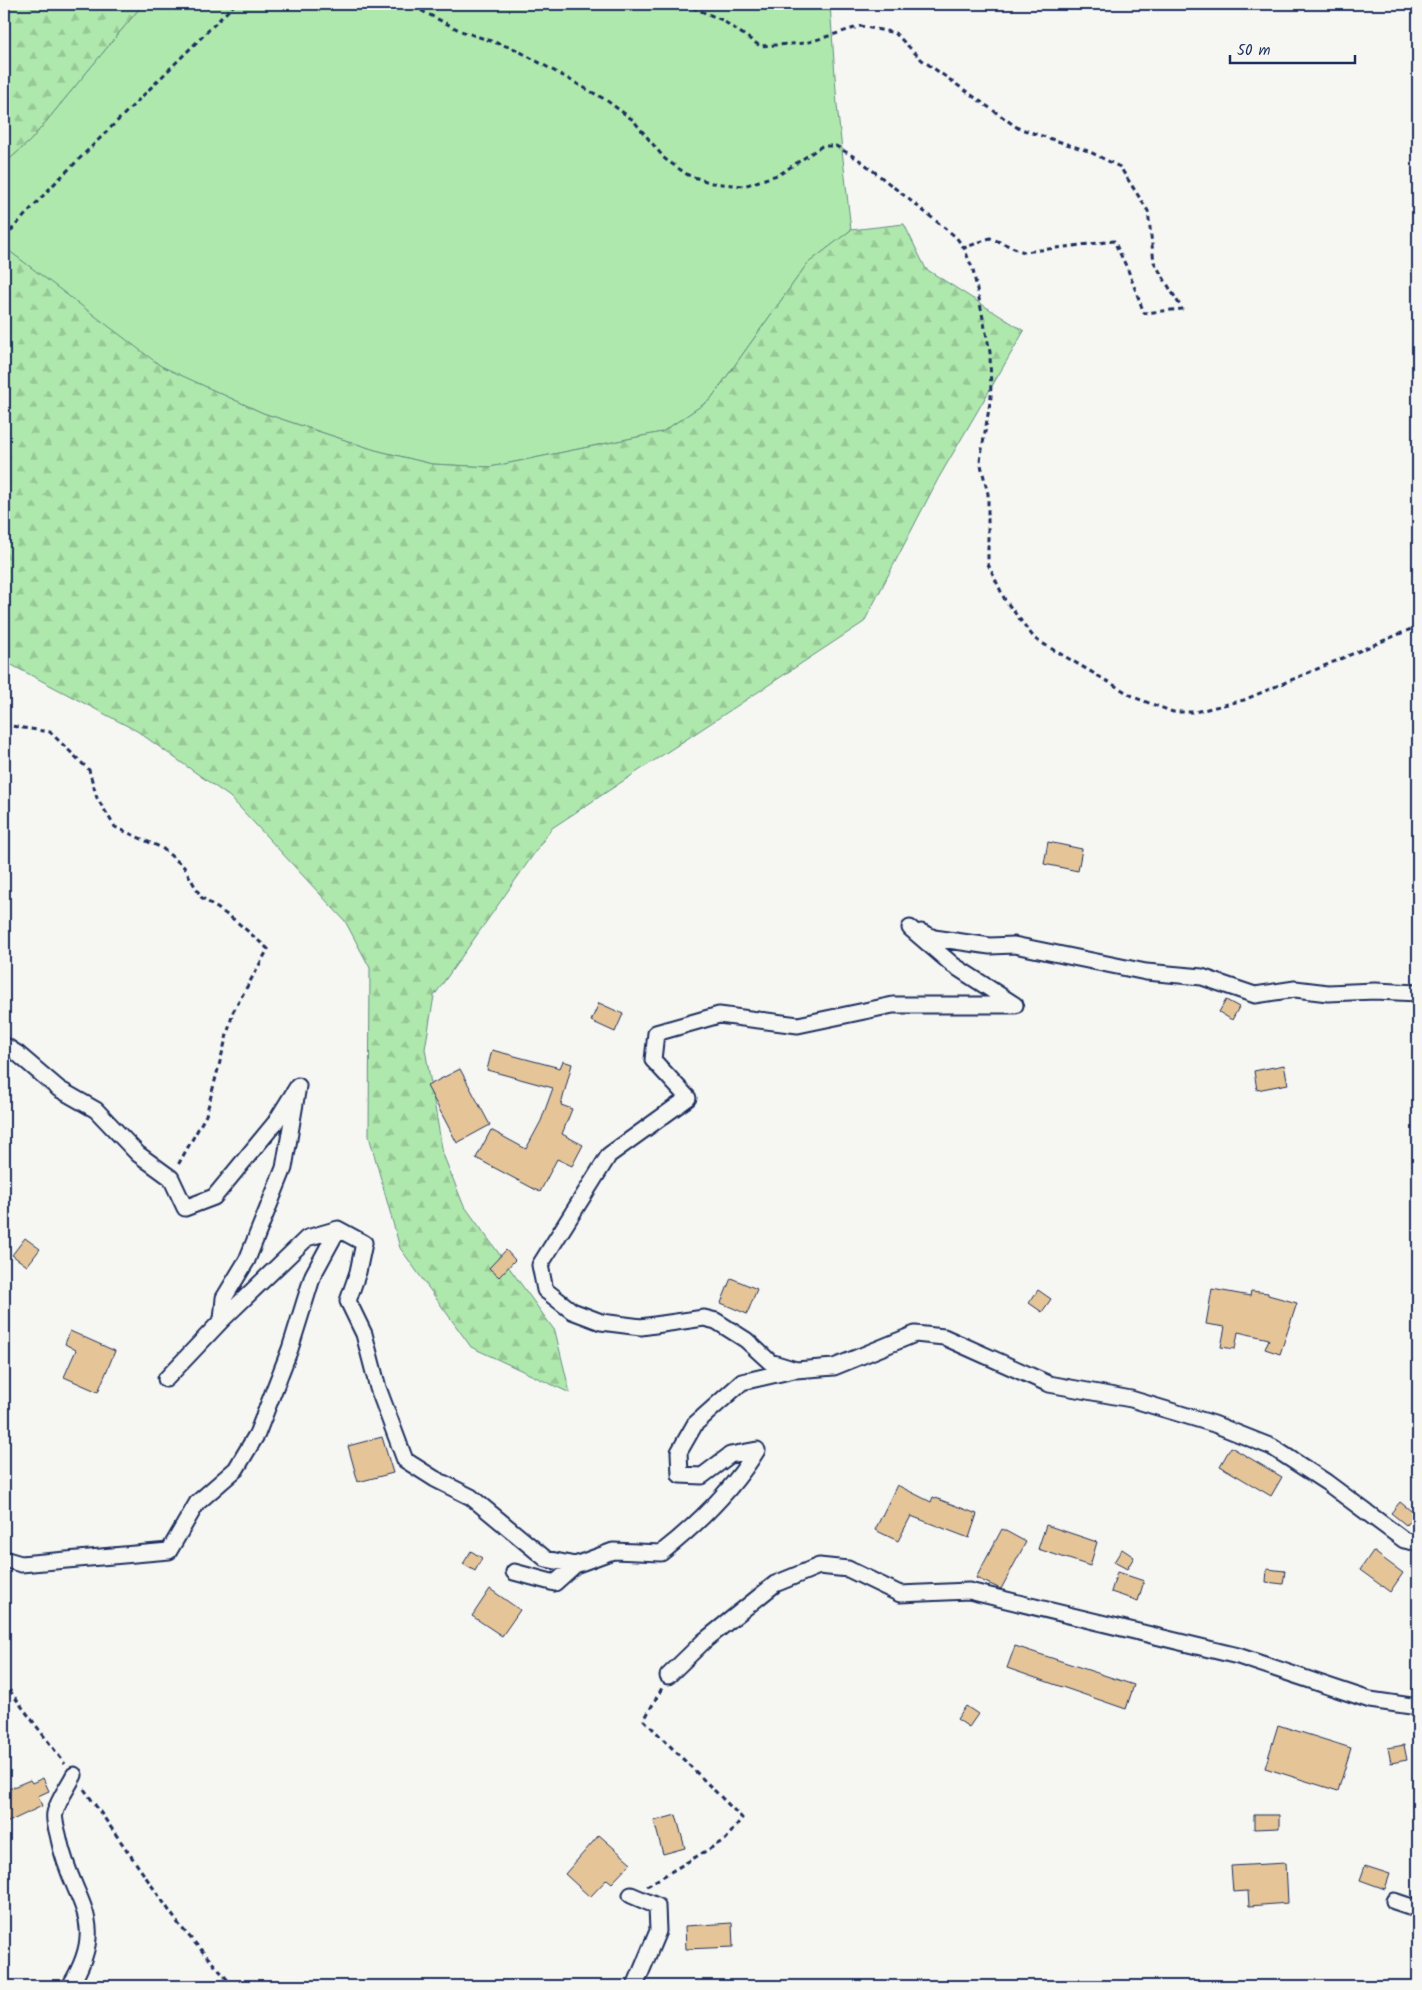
<svg xmlns="http://www.w3.org/2000/svg" width="1422" height="1990" font-family="Kalam,sans-serif">
<defs>
<pattern id="forest-firs" width="22" height="20" patternUnits="userSpaceOnUse" patternTransform="scale(1.25)"><rect width="22" height="20" fill="#afe8ac"/><path d="M5 1l3.5 6h-7zM16 11l3.5 6h-7z" fill="#96c796"/></pattern>
</defs>
<rect width="100%" height="100%" fill="#f6f6f2"/>
<filter id="ink" filterUnits="userSpaceOnUse"><feTurbulence type="fractalNoise" baseFrequency=".02" numOctaves="2"/><feDisplacementMap in="SourceGraphic" scale="10" xChannelSelector="R" yChannelSelector="G"/><feConvolveMatrix kernelMatrix="1 2 1 2 8 2 1 2 1" color-interpolation-filters="sRGB"/></filter>
<g filter="url(#ink)">
<!-- grass -->
<path fill="#afe8ac" stroke="#658c85" d="M143 4H830L837 105 851 230 807 264 710 400 662 432 490 467 432 464 375 450 263 413 160 366 4 247V164L30 141Z"/>
<!-- forest -->
<path fill="url(#forest-firs)" stroke="#658c85" d="M4 4H143L30 141 4 164Z
M904 224 926 269 1024 331 938 479 864 622 552 828 434 996 425 1049 443 1154 463 1204 555 1331 570 1393 471 1347 400 1248 369 1136 370 968 345 921 230 797 137 731 4 661V247L161 366 263 413 375 450 432 464 490 467 662 432 710 400 807 264 851 230Z"/>
<!-- building -->
<path fill="#e5c597" stroke="#1b2f5e" d="M1048 842 1082 849 1078 871 1044 864Z
M1226 1000 1239 1007 1232 1020 1219 1012Z
M599 1003 623 1014 615 1032 591 1021Z
M492 1050 560 1068 563 1061 572 1064 561 1105 572 1109 562 1134 583 1145 572 1166 557 1159 540 1192 476 1158 491 1130 526 1149 541 1121 553 1088 487 1070Z
M1284 1065 1288 1084 1257 1090 1254 1071Z
M460 1069 490 1125 457 1143 427 1086Z
M25 1238 40 1249 27 1266 12 1255Z
M506 1250 515 1260 499 1277 489 1268Z
M731 1278 757 1289 747 1314 721 1303Z
M1212 1289 1250 1296 1251 1291 1268 1293V1295L1297 1303 1280 1354 1265 1349 1269 1339 1238 1332 1235 1349 1221 1347 1225 1327 1206 1324Z
M1038 1290 1051 1299 1042 1312 1029 1303Z
M70 1331 115 1351 98 1392 64 1377 76 1350 65 1344Z
M382 1437 393 1473 358 1482 348 1446Z
M1231 1447 1282 1477 1271 1496 1220 1466Z
M897 1485 931 1502 933 1497 977 1514 969 1538 911 1516 898 1541 875 1530Z
M1400 1502 1415 1514 1406 1525 1391 1513Z
M1046 1525 1097 1542 1090 1566 1038 1549Z
M1002 1529 1026 1542 1001 1589 976 1578Z
M1122 1549 1134 1557 1127 1569 1114 1562Z
M471 1551 482 1558 475 1571 463 1564Z
M1373 1551 1403 1573 1390 1592 1360 1570Z
M1267 1569 1285 1571 1283 1584 1266 1582Z
M1117 1572 1144 1581 1138 1601 1111 1592Z
M490 1589 520 1610 502 1636 472 1616Z
M1015 1646 1134 1685 1126 1709 1007 1668Z
M966 1706 978 1714 969 1727 957 1719Z
M1278 1725 1351 1748 1338 1791 1265 1768Z
M1404 1745 1407 1760 1391 1763 1388 1748Z
M43 1778 49 1791 38 1796 42 1806 4 1824V1791L30 1780 32 1783Z
M676 1815 685 1848 663 1854 654 1821Z
M1254 1815H1279V1828L1254 1829Z
M599 1835 631 1863 612 1883 607 1879 590 1897 565 1874Z
M1286 1863 1288 1903 1249 1906 1248 1891 1233 1892 1231 1866Z
M1365 1866 1390 1874 1385 1889 1360 1880Z
M732 1923 733 1947 686 1949 685 1926Z"/>
<g fill="none" stroke-linecap="round" stroke-linejoin="round">
<defs>
<path id="street" d="M910 928 953 965 1015 1005H893L798 1025 719 1015 656 1033 653 1060 688 1098 609 1155 540 1265 545 1290 572 1311 601 1322 641 1327 704 1318 716 1321 746 1340 770 1362 796 1370 834 1367 915 1334 944 1337 1049 1384 1131 1399 1214 1424 1272 1447 1326 1482 1404 1540 1418 1543
M921 932 934 938 990 946 1014 945 1146 972 1202 977 1255 995 1295 989 1328 993 1375 991 1418 993
M4 1045 18 1054 59 1089 96 1110 138 1154 171 1178 185 1208 214 1197 275 1123 298 1086 284 1168 247 1260 224 1298 222 1320
M166 1379 222 1320 307 1238 338 1229 364 1243 358 1272 348 1301 364 1334 378 1388 405 1460 435 1479 471 1497 546 1559 575 1565
M4 1559 21 1564 169 1551 197 1503 236 1469 257 1434 290 1349 313 1275 338 1229
M514 1572 555 1583 575 1565 613 1551 661 1553C699 1523 732 1491 757 1450L730 1455 702 1476 680 1475 679 1452 695 1424 742 1382 794 1370
M668 1676 704 1641 775 1584 819 1566 848 1569 900 1594 969 1591 1238 1656 1370 1700 1418 1707
M631 1895 657 1906 658 1931 635 1986
M1394 1901 1418 1909
M70 1986C111 1919 72 1903 59 1839 58 1832 53 1820 55 1813 58 1800 68 1787 74 1775"/>
</defs>
<!-- street casing -->
<use href="#street" stroke="#1b2f5e" stroke-width="19"/>
<!-- path -->
<path stroke="#1b2f5e" stroke-width="3" stroke-dasharray="5 4" stroke-linecap="butt" d="M415 4 422 11 461 31 515 49 606 100 633 120 665 159 688 175 712 183 744 186 780 174 822 146H836L861 161 956 237 964 248 973 270 990 352 991 397 980 461 988 494V564L1005 600 1035 639 1136 698 1173 712H1195L1244 700 1418 626
M684 4 722 20 760 46 806 43 861 26 895 33 922 60 1018 128 1088 151 1120 167 1148 211 1154 262 1182 309 1144 313 1128 270 1114 241 1024 252 990 238 964 248
M4 238 52 186 235 4
M4 725 50 732 89 770 97 798 115 827 162 848 184 867 201 897 236 921 268 949 233 1012 206 1115 178 1165
M4 1683 65 1764
M84 1789 180 1926 233 1986
M647 1886 726 1839 742 1818 644 1720 662 1688"/>
<!-- street -->
<use href="#street" stroke="#f6f6f2" stroke-width="15"/>
</g>
</g>
<!-- margin -->
<rect width="1422" height="1990" fill="none" stroke="#f6f6f2" stroke-width="20"/>
<rect x="10" y="10" width="1402" height="1970" fill="none" stroke="#1b2f5e" stroke-width="2" filter="url(#ink)"/>
<!-- scale -->
<path d="M1230 55v8h125v-8" fill="none" stroke="#1b2f5e" stroke-width="2.5"/>
<text x="1237" y="55" font-size="15" fill="#1b2f5e" stroke="#f6f6f2" stroke-width="4" paint-order="stroke">50 m</text>
</svg>
